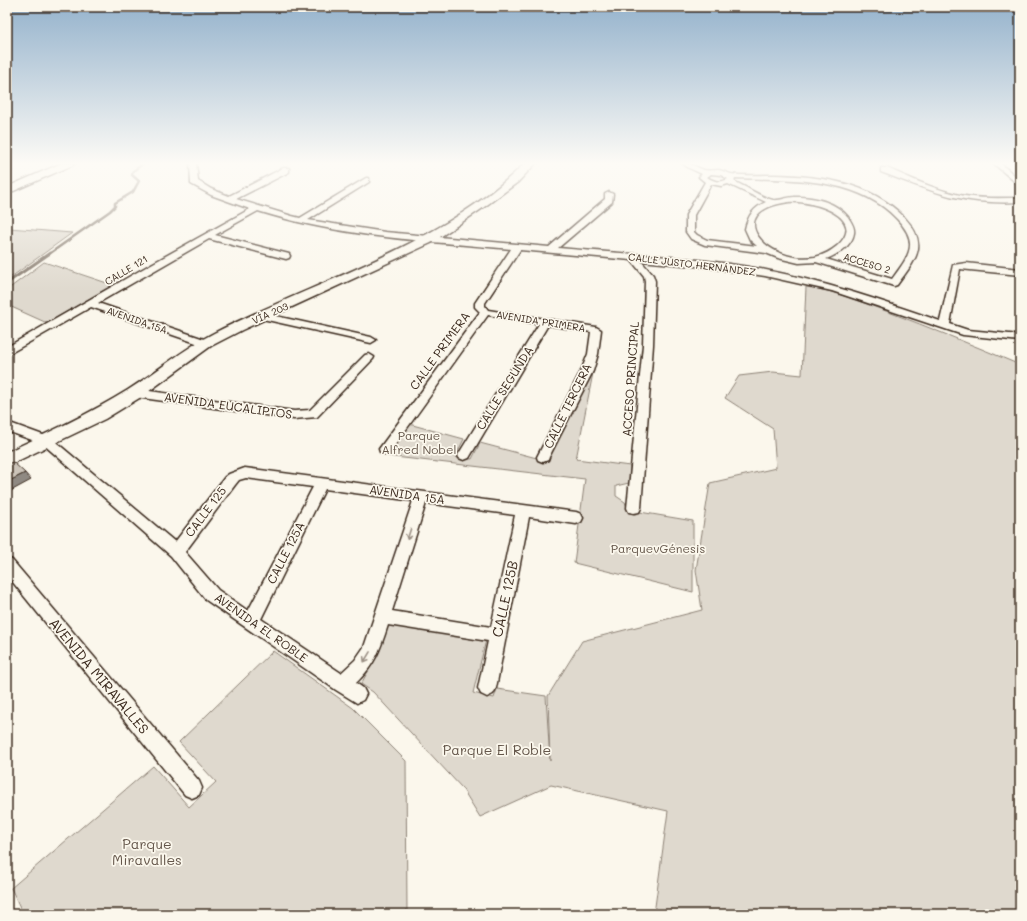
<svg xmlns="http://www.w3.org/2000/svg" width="1027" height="921" font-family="Mali,sans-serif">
<rect width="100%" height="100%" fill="#fbf7ec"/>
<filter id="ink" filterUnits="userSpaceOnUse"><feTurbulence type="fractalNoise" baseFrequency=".025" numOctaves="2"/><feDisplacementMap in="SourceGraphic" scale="8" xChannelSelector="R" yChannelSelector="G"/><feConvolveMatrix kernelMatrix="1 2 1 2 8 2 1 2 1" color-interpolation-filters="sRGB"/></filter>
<g filter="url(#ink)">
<!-- green -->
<path fill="#dfd9ce" stroke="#8d8276" d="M9 228 72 233 7 280V229Z
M44 262 113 285 47 323 7 305V290Z
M806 287C834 290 860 302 886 311 931 328 975 346 1020 365V914H654L668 811 551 785 480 817 462 788 373 692 361 684 377 655 387 623 486 640 473 693 494 698 497 689 546 696 550 761 548 696 582 641 702 610 696 570 710 483 776 468 773 429 725 398 739 376 773 372 802 375Z
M595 363 576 459 630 466 629 483 616 486V496L625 502 628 510 693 521V592L574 563 585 479 386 456 409 424 464 439 455 457 472 459 480 443 548 461Z
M273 651 353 708 406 761 407 914H23L11 888 153 766 189 807 216 782 179 742Z"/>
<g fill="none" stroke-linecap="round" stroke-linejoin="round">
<!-- stream-far1 -->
<path stroke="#85796d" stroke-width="2.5" d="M49 254 110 211 115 206V203L133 192 139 181 132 175 133 171 144 163"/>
<!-- stream -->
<path stroke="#85796d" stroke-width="3" d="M7 283 50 253"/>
<defs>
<path id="street" d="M190 163H196L198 181 211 189 229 196 283 168H289V172L236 199 292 216 300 218 366 178H369V182L308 220 385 232 549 247 605 199V194L609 192 613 194 612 202 558 248C627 254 698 257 766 270 826 282 882 301 940 321L953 265 966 263 1020 269V275L960 269 950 324 968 330 1020 335V341L963 335 832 291 765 276 705 267 641 261 653 275 655 281 653 345 641 508 639 512 634 513 629 512 627 508 643 345 645 281 644 276 631 260 520 250 485 303V306L488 310 596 327 601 330 598 354 593 371 549 457 548 460 543 462 538 460 537 457 581 371 588 354 591 332 548 325 469 458 464 460 459 458 458 455 539 324 488 315 390 452 385 454 380 452 379 449 480 312 475 307V303L511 249C426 241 340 237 258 211L215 235 289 254 290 256 289 258 286 259 209 239 98 303 210 341 211 343 210 345H202L91 307 7 355V347L146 267 250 209 211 195 191 184Z
M682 163C691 163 696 167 704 170 709 171 715 170 719 170 724 171 727 173 731 174 741 176 762 175 774 175 820 176 870 182 904 217 930 245 916 259 897 285L894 286 816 262 799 263 778 258 766 253 705 245 691 239 686 232V215L705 182 699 177 702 174 689 168ZM711 174 721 175 728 179C721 183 714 182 707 177ZM735 178C789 180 857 176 897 219 920 243 909 256 892 279L826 259C837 255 852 246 854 233 855 227 851 222 848 217 836 202 813 196 794 197 788 197 779 201 773 200 763 198 744 186 734 181ZM711 184 721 186 728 184 766 202C753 208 748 216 745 229L750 240 757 246 707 240 697 235 694 232V215ZM789 202C812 200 869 217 837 246 831 251 824 255 815 257 766 265 720 211 789 202Z
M993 163H1000L1020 180V186Z
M881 168H887C912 179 938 191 965 196 983 199 1002 198 1020 198V202C963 205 933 192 881 172Z
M262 313 371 337 376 340 371 343 258 318 257 316Z
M369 354 374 357 373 359 317 417 294 419 135 397 131 396 129 393 131 390 135 389 294 411 310 410 365 355Z
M7 422 51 438 175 542 225 477 229 474 245 468 576 512 581 514 583 518 581 522 576 524 529 517 496 688 493 694 487 697 481 694 478 688 488 641 388 625C380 650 375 665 356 683L363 688 366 694 363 700 357 703 336 690 206 600 171 556 43 444 7 431ZM246 478 313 487 248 611 218 590 185 552 235 485 239 480ZM325 489 413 501 364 647 355 660 341 673 261 619ZM426 503 515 515 491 627 392 611Z
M7 558 12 560 199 781 202 788 199 795 192 798 185 795 7 575Z"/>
<path id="secondary" d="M62 163H75L73 165 7 194V187Z
M525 163H536L518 182 480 210 431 243 242 330 211 346 141 397 105 419 7 466V452C48 433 89 414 128 390 157 372 183 349 214 333 318 280 440 247 525 163Z"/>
</defs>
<!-- street casing -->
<use href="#street" stroke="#3b2a1e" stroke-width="3"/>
<!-- secondary casing -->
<use href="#secondary" stroke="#3b2a1e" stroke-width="3"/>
<!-- street -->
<use href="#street" fill="#fbf7ec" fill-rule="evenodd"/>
<!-- secondary -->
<use href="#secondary" fill="#fbf7ec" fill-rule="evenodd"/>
</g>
<!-- shaded-wall -->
<path fill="#8f8982" stroke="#3b2a1e" d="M25 473 31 480 7 493V482Z"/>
<!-- building -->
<path fill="#ccc4b9" stroke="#3b2a1e" d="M13 462 25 473 7 482V464Z"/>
<!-- one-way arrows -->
<defs><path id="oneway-shaft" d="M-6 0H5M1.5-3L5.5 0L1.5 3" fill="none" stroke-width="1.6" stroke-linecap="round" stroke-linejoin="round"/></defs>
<g stroke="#9b9085">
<use href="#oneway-shaft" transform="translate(409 534) rotate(108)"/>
<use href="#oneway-shaft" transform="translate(367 657) rotate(121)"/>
</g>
</g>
<!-- sky -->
<linearGradient id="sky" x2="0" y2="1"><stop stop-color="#94b2cc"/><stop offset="0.56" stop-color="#fdfbf6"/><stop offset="1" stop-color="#fdfbf6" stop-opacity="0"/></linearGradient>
<rect width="1027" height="292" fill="url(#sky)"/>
<g text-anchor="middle" stroke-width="3.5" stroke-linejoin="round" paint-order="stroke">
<!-- far-street labels -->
<g font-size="10" fill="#3b2a1e" stroke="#fbf7ec">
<text transform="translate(867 263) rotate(17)" y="4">ACCESO 2</text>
<text transform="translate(692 264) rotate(7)" y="4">CALLE JUSTO HERNÁNDEZ</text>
<text transform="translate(126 270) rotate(-31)" y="4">CALLE 121</text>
<text transform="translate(270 313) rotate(-24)" y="4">VÍA 203</text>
<text transform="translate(137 320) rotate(19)" y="4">AVENIDA 15A</text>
<text transform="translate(541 321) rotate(9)" y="4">AVENIDA PRIMERA</text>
</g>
<!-- street labels -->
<g font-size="12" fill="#3b2a1e" stroke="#fbf7ec">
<text transform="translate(440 351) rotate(-54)" y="4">CALLE PRIMERA</text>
<text transform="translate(631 379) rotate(-86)" y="4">ACCESO PRINCIPAL</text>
<text transform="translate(505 388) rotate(-58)" y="4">CALLE SEGUNDA</text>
<text transform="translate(228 406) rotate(8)" y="4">AVENIDA EUCALIPTOS</text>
<text transform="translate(568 406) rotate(-64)" y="4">CALLE TERCERA</text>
<text transform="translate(407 495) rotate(8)" y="4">AVENIDA 15A</text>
<text transform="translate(206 512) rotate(-53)" y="4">CALLE 125</text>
<text transform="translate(286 553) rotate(-63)" y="4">CALLE 125A</text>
<text transform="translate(261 628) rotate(35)" y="4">AVENIDA EL ROBLE</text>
</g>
<!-- park labels -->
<g font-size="12" fill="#64564a" stroke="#fbf7ec">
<text x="419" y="440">Parque<tspan x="419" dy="14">Alfred Nobel</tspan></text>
<text x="658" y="553">ParquevGénesis</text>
</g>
<!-- near-street labels -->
<g font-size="14" fill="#3b2a1e" stroke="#fbf7ec">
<text transform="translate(505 599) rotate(-78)" y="5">CALLE 125B</text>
<text transform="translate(99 676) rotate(50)" y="5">AVENIDA MIRAVALLES</text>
</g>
<!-- near-park labels -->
<g font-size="14" fill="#64564a" stroke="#fbf7ec">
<text x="497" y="755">Parque El Roble</text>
<text x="147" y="849">Parque<tspan x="147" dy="16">Miravalles</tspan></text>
</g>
</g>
<!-- margin -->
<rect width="1027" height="921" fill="none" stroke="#fbf7ec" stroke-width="24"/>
<rect x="12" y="12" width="1003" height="897" fill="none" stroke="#3b2a1e" stroke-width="1.5" filter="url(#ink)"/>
</svg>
